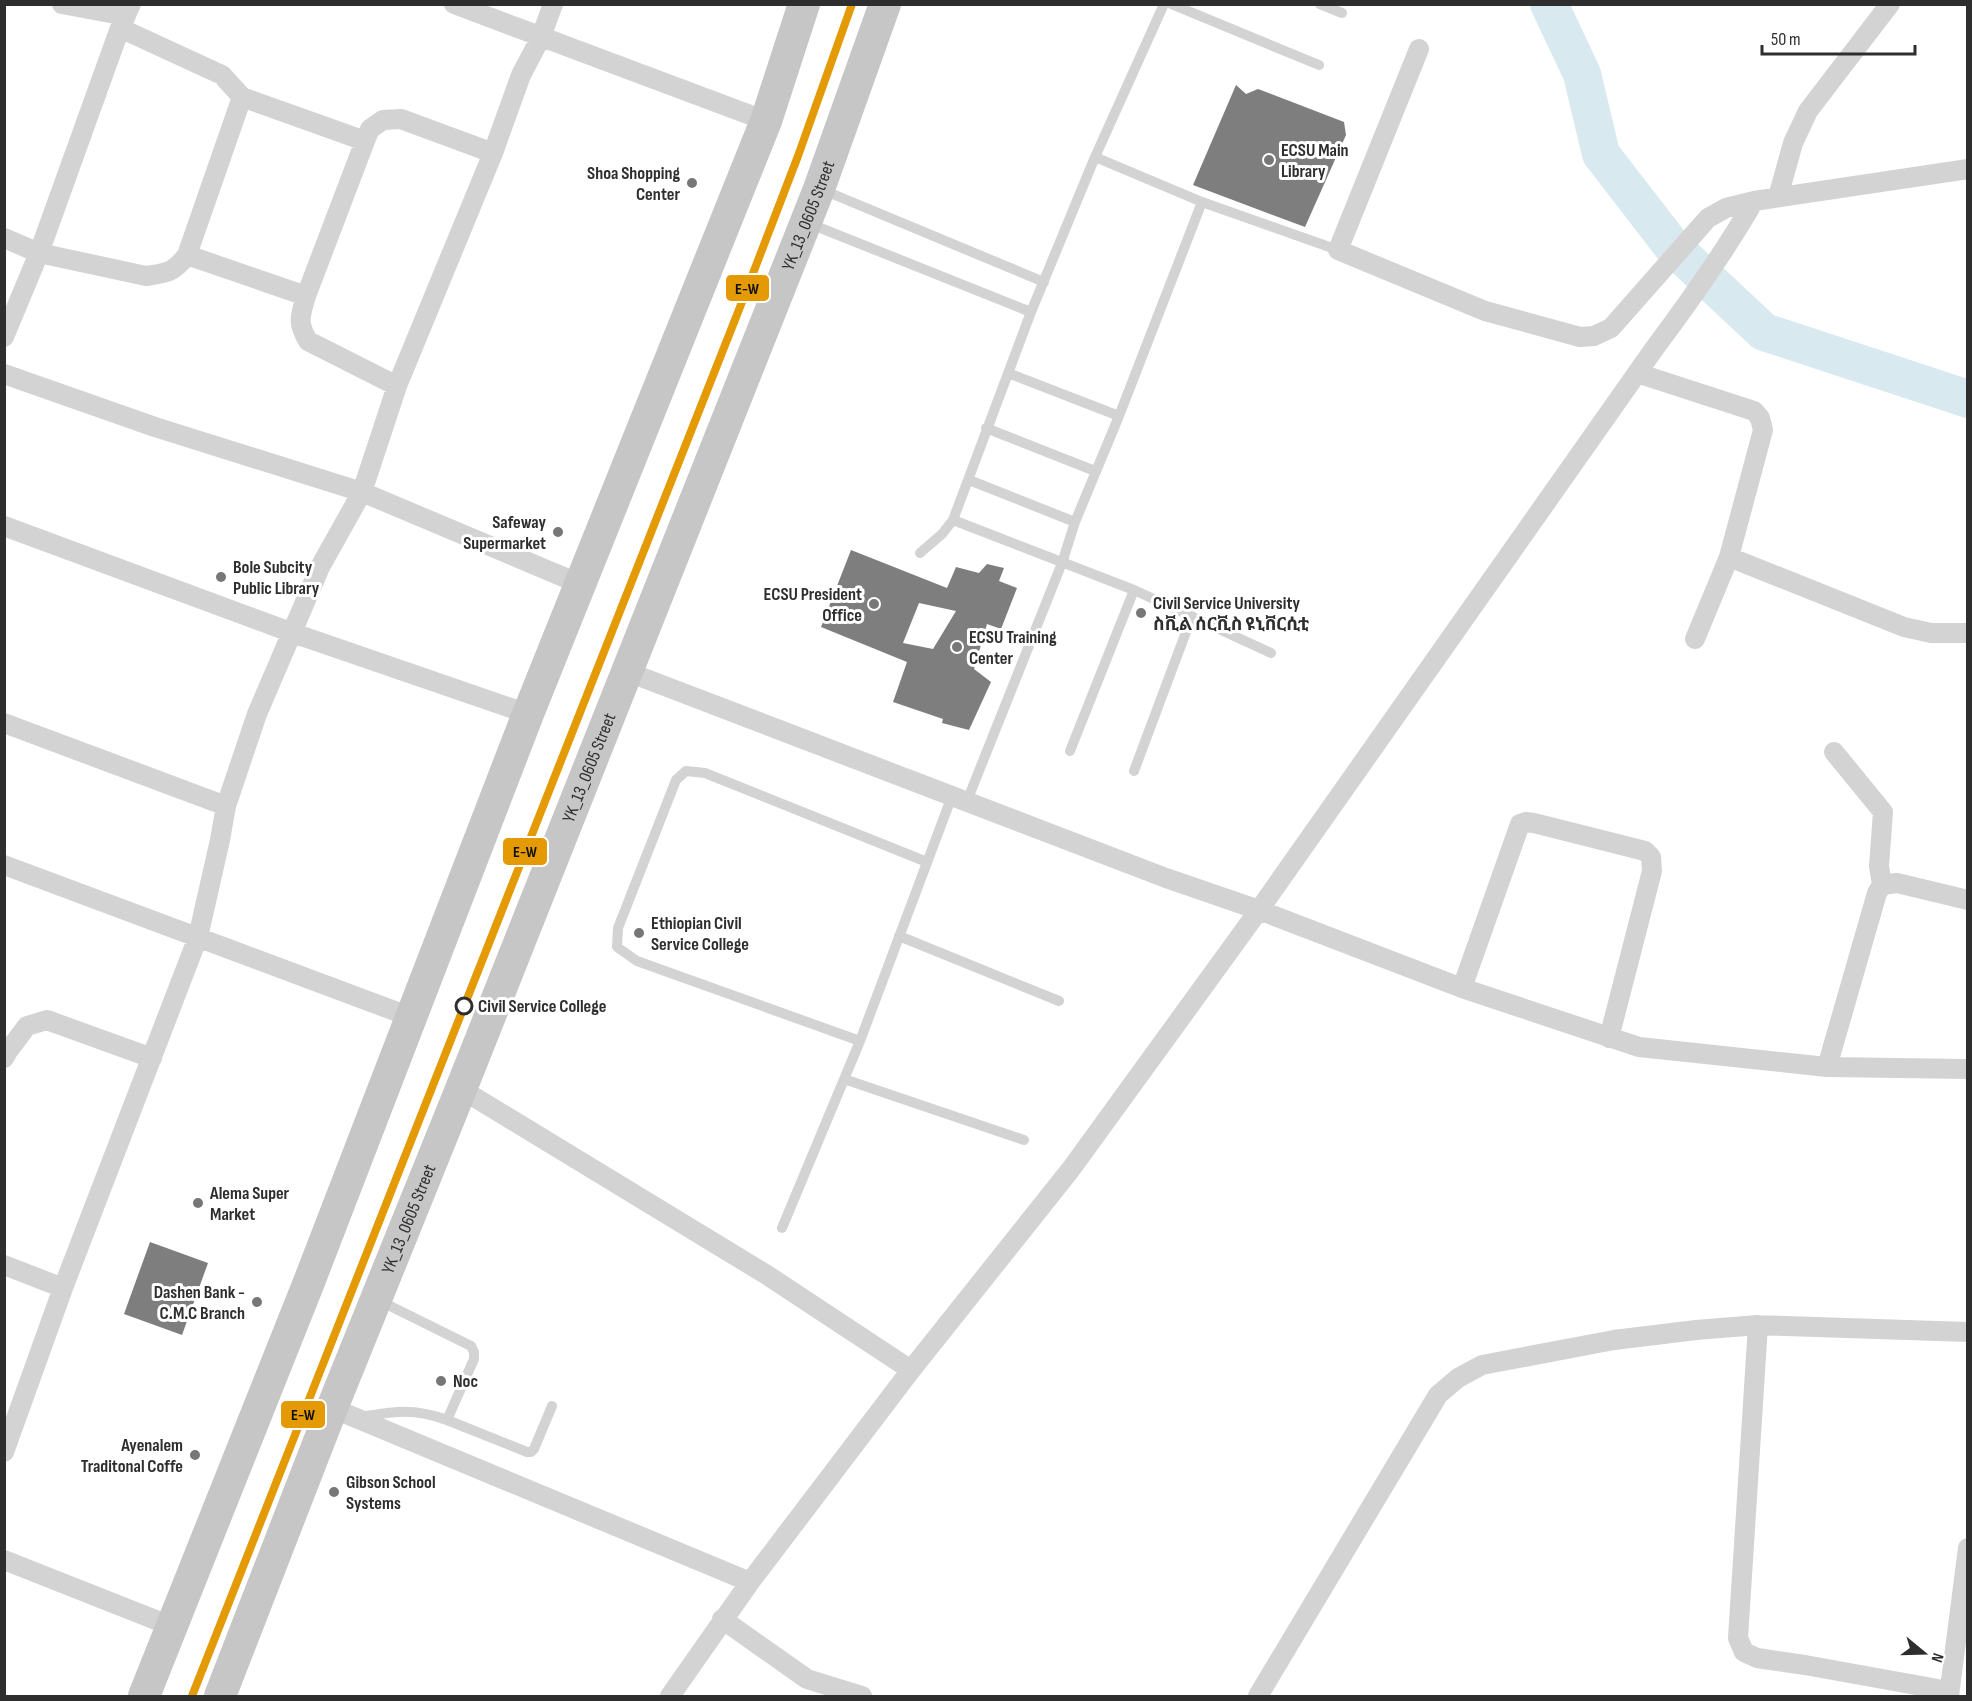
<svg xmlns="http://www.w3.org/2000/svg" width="1972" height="1701" font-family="'Sofia Sans Condensed','Noto Sans Ethiopic',sans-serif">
<rect width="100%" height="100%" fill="#fff"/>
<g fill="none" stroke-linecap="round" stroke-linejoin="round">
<!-- river -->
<path stroke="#d9e9f0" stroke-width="38" d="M1549 4 1582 74 1601 154 1672 246 1764 332 1968 399"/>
</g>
<!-- building -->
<path fill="#7e7e7e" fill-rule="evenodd" d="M1236 85 1246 94 1258 89 1344 122 1346 135 1305 227 1193 185Z
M851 550 947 588 956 567 979 573 987 564 1004 568 999 581 1017 588 1001 629 987 624 974 669 991 682 969 730 942 723 943 719 893 702 907 662 821 627ZM919 603 956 611 933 649 903 643Z
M150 1242 208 1263 182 1335 124 1314Z"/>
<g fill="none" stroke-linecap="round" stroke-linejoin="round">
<!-- service -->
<path stroke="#d3d3d3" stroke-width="10" d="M1171 4 1319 65
M1320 4 1342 13
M1095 157 1202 202 1338 250
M823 190 1044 282
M808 223 1031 312
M1008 373 1119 416
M986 428 1095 471
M969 480 1075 522
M953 520 1134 590 1271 653
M920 553 942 534 953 520 1031 312 1095 157 1164 4
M1070 751 1134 590
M1134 771 1192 616
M967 801 1062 563 1075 522 1119 416 1202 202
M899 936 1059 1001
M860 1041 637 961 617 947 618 928 676 780 686 771 705 773 927 862
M844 1079 1024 1140
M782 1228 860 1041 952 796
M361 1417C396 1411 414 1408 447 1420L474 1359V1352L471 1346 378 1300
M447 1420 527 1452H531L534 1449 552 1406"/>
<!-- minor -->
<path stroke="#d3d3d3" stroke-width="20" d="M62 4 126 16
M454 4 766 121
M120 28 222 75 242 97 365 141 370 129 383 120 401 119 493 153 521 75 541 37 553 4
M1419 49 1338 250 1485 311 1580 337 1594 336 1611 328 1708 218 1726 208 1754 201 1968 169
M1778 197 1793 143 1808 111 1890 4
M4 238 39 253 146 276C168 273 174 272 187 255L306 296C300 317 297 322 308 341L397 386 493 153
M187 255 242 97
M306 296 365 141
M4 337 39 253 120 28 131 4
M1637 373 1754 411 1760 418 1763 430 1729 557 1904 627 1931 633H1968
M4 374 155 427 362 492 397 386
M4 526 293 633 528 714
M1695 639 1729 557
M628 672 1166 878 1259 910 1462 988 1639 1047 1827 1067 1968 1069
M4 723 226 806
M1834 752 1883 812 1879 866 1882 885
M4 865 411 1017
M1462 988 1520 824 1526 822 1534 823 1645 851 1651 857 1652 871 1609 1038
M4 1058 8 1051 27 1026 47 1020 152 1058
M1827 1067 1877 893 1882 885 1897 883 1968 900
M461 1089 767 1275 911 1370
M4 1265 63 1288
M1758 1325 1738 1638 1744 1652 1757 1658 1805 1665 1949 1691
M332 1408 750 1582
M4 1452 63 1288 198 937 220 840 226 806 257 714 320 567 362 492 580 584
M4 1560 171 1626
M722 1619 807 1679 862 1696
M670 1696 750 1582 911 1370 1071 1169 1259 910 1654 349C1690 301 1724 253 1754 201
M1258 1696 1438 1395 1458 1378 1482 1365 1614 1340 1696 1330 1758 1325 1968 1332
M1949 1696 1968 1548"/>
<!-- primary -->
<g stroke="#c6c6c6" stroke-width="32">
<path d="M144 1696 309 1282 528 714 766 121 804 4"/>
<path id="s1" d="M220 1696 332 1408 461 1089 819 189 885 4"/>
</g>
<defs>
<path id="rail-1" d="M192 1696 742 302 798 156 852 4"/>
</defs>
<!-- rail-1 casing -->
<use href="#rail-1" stroke="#fff" stroke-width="12"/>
<!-- rail-1 -->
<use href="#rail-1" stroke="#e39a05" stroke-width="8"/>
</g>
<!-- markers -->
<g fill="#777" stroke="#fff" stroke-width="2">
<circle cx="1269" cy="160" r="6"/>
<circle cx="692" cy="183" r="6"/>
<circle cx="558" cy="532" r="6"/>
<circle cx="221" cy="577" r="6"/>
<circle cx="874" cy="604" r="6"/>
<circle cx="1141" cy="613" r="6"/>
<circle cx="957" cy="647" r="6"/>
<circle cx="639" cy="933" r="6"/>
<circle cx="198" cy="1203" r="6"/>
<circle cx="257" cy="1302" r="6"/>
<circle cx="441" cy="1381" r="6"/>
<circle cx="195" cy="1455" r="6"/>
<circle cx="334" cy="1492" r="6"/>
</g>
<circle fill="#fff" stroke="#2e2e2e" stroke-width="3" cx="464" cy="1006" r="8"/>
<g text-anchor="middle" stroke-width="6" stroke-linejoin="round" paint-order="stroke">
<!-- poi labels -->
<g font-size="18" font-weight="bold" fill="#2e2e2e" stroke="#fff" text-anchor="start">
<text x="1281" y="156">ECSU Main<tspan x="1281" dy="21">Library</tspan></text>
<text x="680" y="179" text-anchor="end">Shoa Shopping<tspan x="680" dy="21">Center</tspan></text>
<text x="546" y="528" text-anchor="end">Safeway<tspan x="546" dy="21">Supermarket</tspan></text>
<text x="233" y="573">Bole Subcity<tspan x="233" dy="21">Public Library</tspan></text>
<text x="862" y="600" text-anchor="end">ECSU President<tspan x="862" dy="21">Office</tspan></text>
<text x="1153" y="609">Civil Service University<tspan x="1153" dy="21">ስቪል ሰርቪስ ዩኒቨርሲቲ</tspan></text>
<text x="969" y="643">ECSU Training<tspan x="969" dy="21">Center</tspan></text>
<text x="651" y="929">Ethiopian Civil<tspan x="651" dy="21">Service College</tspan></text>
<text x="210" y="1199">Alema Super<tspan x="210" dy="21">Market</tspan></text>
<text x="245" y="1298" text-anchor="end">Dashen Bank -<tspan x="245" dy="21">C.M.C Branch</tspan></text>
<text x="453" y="1387">Noc</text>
<text x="183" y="1451" text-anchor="end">Ayenalem<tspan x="183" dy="21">Traditonal Coffe</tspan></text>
<text x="346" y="1488">Gibson School<tspan x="346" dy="21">Systems</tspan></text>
</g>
<!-- street labels -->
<g font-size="18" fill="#2e2e2e" stroke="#fff">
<text dy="6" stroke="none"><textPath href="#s1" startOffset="1593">YK_13_0605 Street</textPath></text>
<text dy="6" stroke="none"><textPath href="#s1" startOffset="999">YK_13_0605 Street</textPath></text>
<text dy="6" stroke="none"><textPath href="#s1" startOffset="513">YK_13_0605 Street</textPath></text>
</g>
<!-- stop labels -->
<g font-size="18" font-weight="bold" fill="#2e2e2e" stroke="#fff" text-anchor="start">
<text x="478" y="1012">Civil Service College</text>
</g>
</g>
<g stroke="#fff" stroke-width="2">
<rect x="725" y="274" width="45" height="28" rx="6" fill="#e39a05"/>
<rect x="502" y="837" width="46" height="29" rx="6" fill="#e39a05"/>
<rect x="280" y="1400" width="46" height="29" rx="6" fill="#e39a05"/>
</g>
<g font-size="16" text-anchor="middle" font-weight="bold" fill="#111">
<text x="747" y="294">E-W</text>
<text x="525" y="857">E-W</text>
<text x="303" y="1420">E-W</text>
</g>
<!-- border -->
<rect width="1972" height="1701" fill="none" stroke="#2e2e2e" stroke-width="12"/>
<!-- north arrow -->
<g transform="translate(1924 1653) rotate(109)" stroke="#ffffff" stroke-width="4.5" paint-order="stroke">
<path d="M0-4.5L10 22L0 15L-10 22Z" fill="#2e2e2e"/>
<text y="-9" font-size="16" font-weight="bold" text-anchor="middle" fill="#2e2e2e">N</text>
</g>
<!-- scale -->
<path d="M1762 45v9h153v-9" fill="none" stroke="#2e2e2e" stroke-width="3"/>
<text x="1771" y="45" font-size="18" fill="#2e2e2e" stroke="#ffffff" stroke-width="4.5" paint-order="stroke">50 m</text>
</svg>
